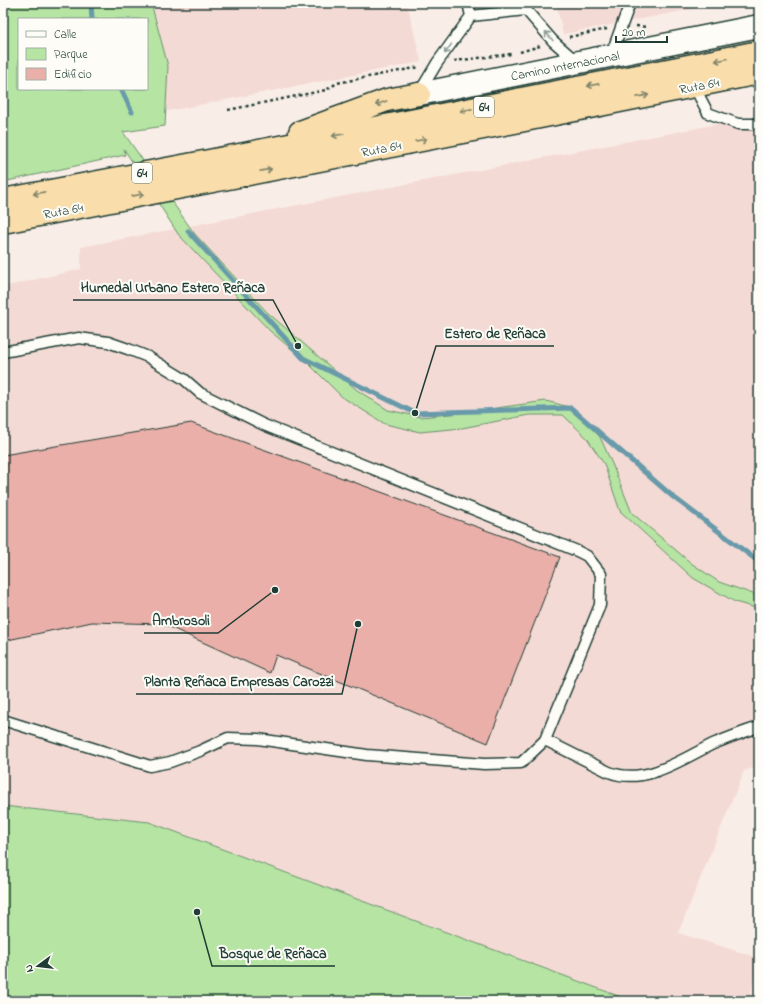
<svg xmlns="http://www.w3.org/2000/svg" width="762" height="1004" font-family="'Indie Flower',sans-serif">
<rect width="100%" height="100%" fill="#f9ede7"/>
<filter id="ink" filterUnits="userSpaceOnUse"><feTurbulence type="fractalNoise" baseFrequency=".025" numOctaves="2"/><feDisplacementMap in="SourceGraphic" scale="8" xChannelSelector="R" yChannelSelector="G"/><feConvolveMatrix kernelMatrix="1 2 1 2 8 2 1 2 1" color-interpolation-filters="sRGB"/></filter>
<g filter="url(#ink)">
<!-- built -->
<path fill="#f4dad4" d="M140 3H407L421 62 168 111 147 30V19Z
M556 3H724L563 34Z
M759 116V766L744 771 678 933 759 958 749 1001H632L149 822 3 806V287L81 269V247Z"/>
<!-- green -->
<path fill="#b5e4a3" stroke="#6a906c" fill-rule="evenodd" d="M3 3H151L168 66 165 126 123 132 194 233 267 312 357 390 388 410 421 417 468 412 546 401 573 408 600 437 613 466 632 513 691 563 719 582 759 596V609L735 602 693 578 620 511 604 464 587 438 563 415H529L462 428 420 432 385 424 342 397 307 362 270 331 178 234 124 149 125 155 3 182V19L4 18H3ZM19 19H147V89H19Z
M3 806 149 822 632 1001H3Z"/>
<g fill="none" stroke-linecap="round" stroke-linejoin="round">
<!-- stream -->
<path stroke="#679aaa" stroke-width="5" d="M91 3 92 19
M121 89 132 112
M188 231 303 358 415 413 571 408 672 496 759 562"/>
</g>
<!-- building -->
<path fill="#eaafa9" stroke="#1f3d34" d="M191 423 560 557 488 743 276 655 270 673 163 624 92 622 3 641V455Z"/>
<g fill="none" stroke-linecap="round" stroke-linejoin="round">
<defs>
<path id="lane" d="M468 3 471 16
M611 55 630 3
M694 86 708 113 738 124H759
M419 93 437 63 471 16 526 10 553 41 577 62
M3 352 79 338 108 342 128 349 148 357 184 379 200 393 264 425 577 551 587 556 601 574 600 605 545 740 521 763 484 764 367 755 258 739 228 738 200 751 170 762 150 766 3 720
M545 740 609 772C645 786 682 759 713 744 728 738 743 732 759 727"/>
<path id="secondary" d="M419 94 759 26"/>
<path id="highway" d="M300 132 387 100 419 94
M3 200 209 161 759 52
M3 222 550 115 759 73"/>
</defs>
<!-- lane casing -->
<use href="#lane" stroke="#1f3d34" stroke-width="13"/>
<!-- secondary casing -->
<use href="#secondary" stroke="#1f3d34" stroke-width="25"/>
<!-- highway casing -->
<use href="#highway" stroke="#1f3d34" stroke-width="25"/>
<!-- path -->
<path stroke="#1f3d34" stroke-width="2.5" stroke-dasharray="3 3" stroke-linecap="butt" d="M636 26 647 27
M569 37 607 29
M520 52 540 46
M454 61 511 54
M228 110 326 90 337 83 420 67
M3 259 4 264H3"/>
<!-- lane -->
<use href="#lane" stroke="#fdfcf7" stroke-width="10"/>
<!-- secondary -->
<use href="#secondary" stroke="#fdfcf7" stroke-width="22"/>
<!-- highway -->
<use href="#highway" stroke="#f9ddab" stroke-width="22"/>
</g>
<!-- one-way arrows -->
<defs><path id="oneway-shaft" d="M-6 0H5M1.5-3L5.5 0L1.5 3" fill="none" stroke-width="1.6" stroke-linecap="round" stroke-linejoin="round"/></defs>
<g stroke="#8e9c96">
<use href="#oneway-shaft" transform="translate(549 36) rotate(-131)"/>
<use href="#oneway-shaft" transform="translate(448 49) rotate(126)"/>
</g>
<g stroke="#81856a">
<use href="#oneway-shaft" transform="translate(721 60) rotate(169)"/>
<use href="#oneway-shaft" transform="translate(593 85) rotate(169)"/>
<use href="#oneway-shaft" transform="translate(643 96) rotate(-11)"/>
<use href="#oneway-shaft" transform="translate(381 103) rotate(160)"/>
<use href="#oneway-shaft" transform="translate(466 110) rotate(169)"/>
<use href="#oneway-shaft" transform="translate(338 135) rotate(169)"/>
<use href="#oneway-shaft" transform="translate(421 140) rotate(-11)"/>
<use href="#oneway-shaft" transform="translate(266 170) rotate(-11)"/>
<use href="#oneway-shaft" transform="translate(39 193) rotate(169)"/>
<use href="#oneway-shaft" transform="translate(138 195) rotate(-11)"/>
</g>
</g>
<g text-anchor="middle" stroke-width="4" stroke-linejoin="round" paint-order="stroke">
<!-- shield labels -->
<g fill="#fdfcf7" stroke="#62766e" stroke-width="1">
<rect x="474" y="97" width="20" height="20" rx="3"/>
<rect x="132" y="163" width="20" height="20" rx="3"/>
</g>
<g font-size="12" font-weight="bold" fill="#1f3d34">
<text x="484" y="111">64</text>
<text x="142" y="177">64</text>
</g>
<!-- street labels -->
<g font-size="13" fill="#1f3d34" stroke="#fdfcf7">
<text transform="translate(565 65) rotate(-11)" y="5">Camino Internacional</text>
<text transform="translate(699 85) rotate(-11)" y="5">Ruta 64</text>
<text transform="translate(381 148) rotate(-11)" y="5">Ruta 64</text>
<text transform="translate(63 210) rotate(-11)" y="5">Ruta 64</text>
</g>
</g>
<!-- callouts -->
<path fill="none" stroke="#1f3d34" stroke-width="1.5" d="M298 346L273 300H73M415 413L436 346H554M275 590L218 633H144M358 624L342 694H136M197 912L212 966H335"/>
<g fill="#1f3d34" stroke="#fdfcf7" stroke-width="1.5">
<circle cx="298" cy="346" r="4"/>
<circle cx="415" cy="413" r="4"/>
<circle cx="275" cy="590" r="4"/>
<circle cx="358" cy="624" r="4"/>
<circle cx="197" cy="912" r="4"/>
</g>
<g font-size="14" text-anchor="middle" font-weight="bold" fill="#1f3d34" stroke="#fdfcf7" stroke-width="4" stroke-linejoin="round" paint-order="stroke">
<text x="173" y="292">Humedal Urbano Estero Reñaca</text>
<text x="495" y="338">Estero de Reñaca</text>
<text x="181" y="625">Ambrosoli</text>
<text x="239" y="686">Planta Reñaca Empresas Carozzi</text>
<text x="273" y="958">Bosque de Reñaca</text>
</g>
<!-- margin -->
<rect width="762" height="1004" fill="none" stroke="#fdfcf7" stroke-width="16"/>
<rect x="8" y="8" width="746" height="988" fill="none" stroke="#1f3d34" stroke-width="1.5" filter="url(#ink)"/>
<!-- legend -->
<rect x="18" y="18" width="130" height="72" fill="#fdfcf7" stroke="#a4b0a9"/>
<rect x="26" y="31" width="20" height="6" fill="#fdfcf7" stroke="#a4b0a9"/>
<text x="54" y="38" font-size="12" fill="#1f3d34">Calle</text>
<rect x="26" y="48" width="20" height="12" fill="#b5e4a3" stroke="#a4b0a9"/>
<text x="54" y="58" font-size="12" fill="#1f3d34">Parque</text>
<rect x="26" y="68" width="20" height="12" fill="#eaafa9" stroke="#a4b0a9"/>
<text x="54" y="78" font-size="12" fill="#1f3d34">Edificio</text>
<!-- north arrow -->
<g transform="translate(38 966) rotate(255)" stroke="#fdfcf7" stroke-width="3" paint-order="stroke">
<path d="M0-3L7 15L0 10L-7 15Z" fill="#1f3d34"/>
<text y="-6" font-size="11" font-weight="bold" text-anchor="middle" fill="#1f3d34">N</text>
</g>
<!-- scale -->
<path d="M616 36v6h51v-6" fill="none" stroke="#1f3d34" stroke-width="2"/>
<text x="622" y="36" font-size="12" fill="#1f3d34" stroke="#fdfcf7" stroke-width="3" paint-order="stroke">20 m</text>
</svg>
